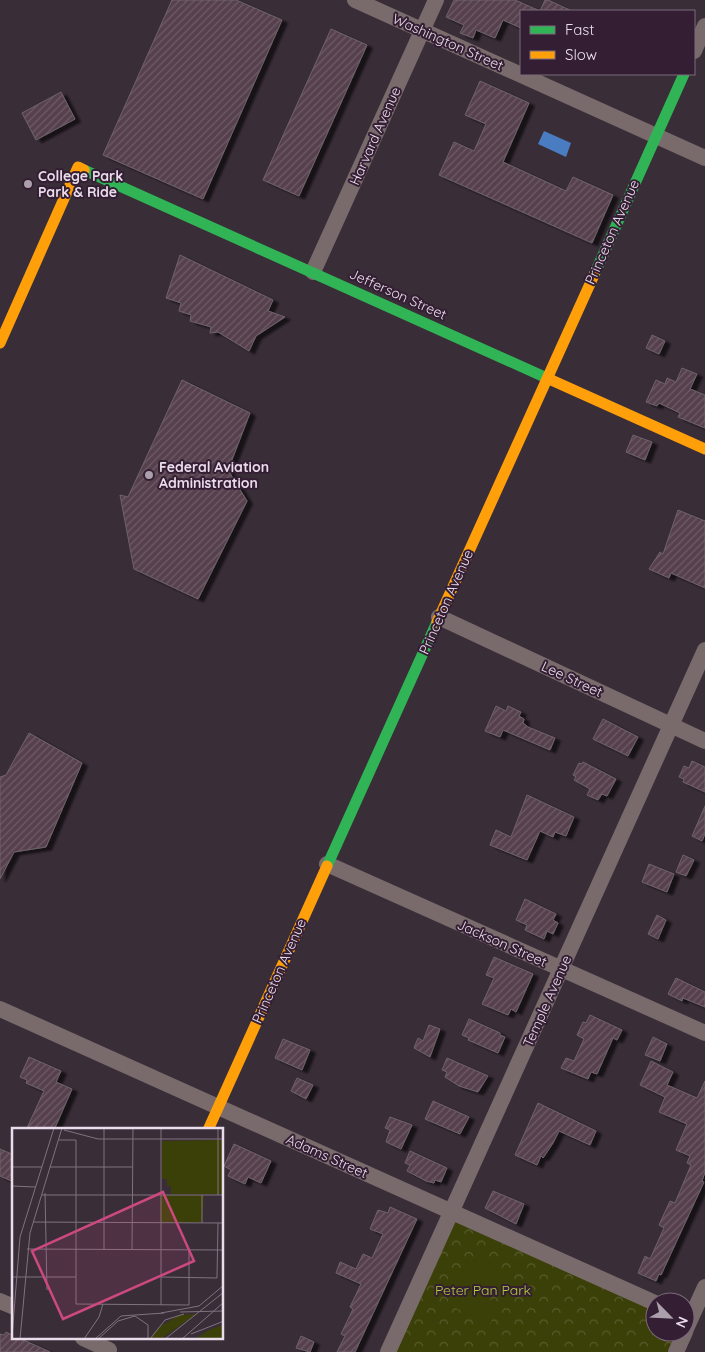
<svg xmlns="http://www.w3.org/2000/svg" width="705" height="1352" font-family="Quicksand,sans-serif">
<defs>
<pattern id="park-crowns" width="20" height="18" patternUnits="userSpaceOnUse" patternTransform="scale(1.25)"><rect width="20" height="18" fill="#3b4008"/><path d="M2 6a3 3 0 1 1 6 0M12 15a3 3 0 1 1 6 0" fill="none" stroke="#585b2c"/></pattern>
<pattern id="building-hatch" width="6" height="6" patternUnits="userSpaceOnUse" patternTransform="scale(1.25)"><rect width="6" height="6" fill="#56404d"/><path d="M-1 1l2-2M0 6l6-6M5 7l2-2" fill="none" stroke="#6e5b67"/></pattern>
<filter id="shadow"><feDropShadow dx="5.5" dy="3" stdDeviation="1" flood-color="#0009"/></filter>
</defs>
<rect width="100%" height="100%" fill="#392d38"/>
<!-- park -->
<path fill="url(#park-crowns)" d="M449 1207 664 1302H655V1332H685V1311L695 1315 675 1352H389Z"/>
<!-- pitch -->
<path fill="#3b4008" d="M469 1257 512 1277 502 1297 460 1277Z
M457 1284 499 1304 490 1324 447 1304Z"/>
<!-- water -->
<path fill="#4a7cc1" d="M544 131 571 143 566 157 538 144Z"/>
<!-- building -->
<path fill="url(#building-hatch)" stroke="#6f636b" filter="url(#shadow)" d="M172 0H236L282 20 203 199 103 155Z
M454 0H515L540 11H521V28L503 20 495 38 476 30 473 38 460 33 464 25 446 17Z
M545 0H548L572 11H540Z
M331 29 367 45 299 196 263 180Z
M480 81 529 103 503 162 566 191 573 177 613 195 592 243 439 175 454 142 474 151 486 124 465 115Z
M61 92 75 119 36 140 22 113Z
M180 255 273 300 268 311 285 317 256 336 249 351 218 332 210 333 211 327 190 321 191 315 179 311 181 303 166 298Z
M652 335 665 341 659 354 646 348Z
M682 368 697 374 690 389 705 395V428L678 417 680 413 659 403 657 406 646 402 656 380 665 384 667 378 676 382Z
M182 380 250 413 228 470 247 501 198 599 134 569 120 495 128 497Z
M633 435 652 442 645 460 626 452Z
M678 510 705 521V588L671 573 669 578 649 569 660 552 663 554Z
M496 706 506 711 508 706 521 712 519 716 524 719 523 723 528 727 555 738 550 750 503 730 500 737 485 731Z
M603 719 638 737 628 756 593 739Z
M29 733 82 763 46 847 14 852 0 879V777L6 775Z
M692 761 705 767V792L683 782 684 779 679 777 684 766 689 768Z
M583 762 616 779 607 796 602 794 598 800 587 795 590 789 574 780 576 777 573 775 579 763 582 764Z
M527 795 574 817 566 836 555 832 553 837 540 831 527 860 490 845 496 830 511 837Z
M705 806V834L702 841 692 836Z
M683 855 694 860 686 876 676 872Z
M649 864 674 874 667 892 642 882Z
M525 899 556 914 553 920 558 923 553 934 547 931 544 939 525 930 527 925 516 920Z
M657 915 666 920 658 939 648 934Z
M494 957 533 974 516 1012 511 1009 508 1015 482 1004 494 978 486 975Z
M676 978 705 992V1007L683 998 682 1001 668 994Z
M590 1015 622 1030 617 1040 613 1038 597 1074 591 1072 588 1079 561 1068 566 1058 574 1061 584 1039 577 1035 583 1022 586 1023Z
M469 1019 500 1033V1035L505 1037 498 1053 468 1040 469 1038 462 1035Z
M429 1025 440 1029 430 1057 414 1048 418 1038 423 1041Z
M653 1037 667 1044 660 1061 645 1055Z
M283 1039 310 1050 302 1070 275 1058Z
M29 1057 61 1071 56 1082 72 1089 54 1130H26L44 1091 26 1083 27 1080 20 1077Z
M447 1058 488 1076 478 1092 459 1086 445 1077 447 1072 442 1070Z
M651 1061 673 1072 667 1085 697 1098 705 1081V1172L702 1181 704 1182 661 1275 659 1274 656 1281 638 1273 645 1256 650 1259 664 1228 659 1225 670 1201 675 1203 691 1165 687 1163 690 1156 676 1150 687 1124 659 1112 665 1097 640 1085Z
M297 1078 313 1085 306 1099 291 1091Z
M433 1101 469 1117 460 1134 425 1119Z
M538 1103 596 1131 590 1145 559 1131 553 1143 543 1158 541 1156 537 1165 515 1155Z
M390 1117 412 1125 401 1149 386 1142 390 1130 385 1128Z
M234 1144 271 1161 261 1183 248 1177 245 1184 228 1176 231 1170 224 1166Z
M0 1149 14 1155V1182L0 1176Z
M410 1151 447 1168 441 1182 435 1180 434 1183 426 1181 407 1171 410 1165 405 1163Z
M493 1191 524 1204 516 1224 485 1208Z
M390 1207 417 1219 355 1352H337L345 1336 341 1334 353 1309 350 1307 361 1284 336 1273 340 1262 356 1269 363 1254 372 1258 383 1234 370 1229 378 1210 388 1213Z
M6 1332 14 1336V1338H19L50 1352H0V1334L4 1335Z
M301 1336 314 1342 310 1352 296 1348Z"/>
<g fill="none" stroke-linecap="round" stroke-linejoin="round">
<!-- street -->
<path stroke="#796a6b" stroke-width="16" d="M355 0 705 158
M694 51 705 26
M313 272 436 0
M439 617 705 741
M327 864 705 1033
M0 1009 655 1303
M0 1301 14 1307
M685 1331 705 1287
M83 1338 109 1350
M388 1352 705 650
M676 1352 685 1332"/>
<!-- fast -->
<path stroke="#30b455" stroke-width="11" d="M84 170 549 379
M594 275 684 74
M327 866 437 622"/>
<!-- slow -->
<path stroke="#ff9f0a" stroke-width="11" d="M0 343 78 167 84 170
M549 379 705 449
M437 622 594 275
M208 1130 327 866"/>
</g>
<!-- markers -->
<g fill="#ac9fac" stroke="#331e33" stroke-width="2">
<circle cx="28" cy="184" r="5"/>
<circle cx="149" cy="475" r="5"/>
</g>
<g text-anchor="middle" stroke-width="4" stroke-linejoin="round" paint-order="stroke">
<!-- street labels -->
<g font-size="14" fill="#eadcea" stroke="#331e33">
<text transform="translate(448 42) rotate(24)" y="5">Washington Street</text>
<text transform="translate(375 136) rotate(-66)" y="5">Harvard Avenue</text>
<text transform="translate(612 232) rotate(-66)" y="5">Princeton Avenue</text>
<text transform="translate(398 294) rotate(24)" y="5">Jefferson Street</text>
<text transform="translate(446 602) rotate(-66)" y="5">Princeton Avenue</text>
<text transform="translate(572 679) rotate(25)" y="5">Lee Street</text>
<text transform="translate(502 943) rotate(24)" y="5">Jackson Street</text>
<text transform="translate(279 971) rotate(-66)" y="5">Princeton Avenue</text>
<text transform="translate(547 1001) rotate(-66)" y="5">Temple Avenue</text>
<text transform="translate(327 1156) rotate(24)" y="5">Adams Street</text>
</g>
<!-- poi labels -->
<g font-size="14" font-weight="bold" fill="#eadcea" stroke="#331e33" text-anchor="start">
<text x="38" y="181">College Park<tspan x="38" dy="16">Park &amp; Ride</tspan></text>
<text x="159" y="472">Federal Aviation<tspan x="159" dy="16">Administration</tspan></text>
</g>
<!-- park labels -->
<g font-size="14" fill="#b9cc42" stroke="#331e33">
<text x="483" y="1295">Peter Pan Park</text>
</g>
</g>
<!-- overview -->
<g transform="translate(12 1128)">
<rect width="211" height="211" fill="#392d38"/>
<path d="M184 186 149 211H139L147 199 168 187ZM211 197V211H183L197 202Z" fill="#3b4008"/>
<path d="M211 12V66H159V58H155V51H150V13Z" fill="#3b4008"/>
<path d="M148 67H192L190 94 148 95Z" fill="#3b4008"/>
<path d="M176 70H187L188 83 179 80Z" fill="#3b4008"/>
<path fill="none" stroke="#80737f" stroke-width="1" d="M52 2 86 11H212M47 12H64V176L177 177V122M0 39H30M38 39H120M0 58 23 59M33 65 35 162M30 67H212M190 67V95M206 67V0M21 94 212 95M15 121 212 122M92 122V0M120 122 121 0M0 149H64M149 149 205 150 206 95M149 177V0M168 184 212 183M149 185 187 178 212 157M179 206 212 193M0 209 8 109 42 0M8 211 18 105 50 0M72 211 87 189 91 176M83 211 109 188 152 185M86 211 106 193 123 188 136 197V211M138 211 153 192 172 186M153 211 212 164M170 211 212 174"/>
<path fill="#cc497f" fill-opacity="0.15" stroke="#cc497f" stroke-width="2.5" d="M151 64 182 133 51 191 20 123Z"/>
<rect width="211" height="211" fill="none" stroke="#eadcea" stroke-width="2.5"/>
</g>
<!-- legend -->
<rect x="520" y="10" width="175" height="65" fill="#331e33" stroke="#7c6a7c"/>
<rect x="530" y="26" width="25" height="8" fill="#30b455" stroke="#7c6a7c"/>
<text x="565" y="35" font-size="15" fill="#eadcea">Fast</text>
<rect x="530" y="51" width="25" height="8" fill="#ff9f0a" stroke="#7c6a7c"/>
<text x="565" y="60" font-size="15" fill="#eadcea">Slow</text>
<!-- north arrow -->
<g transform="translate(670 1317) rotate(114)"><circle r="24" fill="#331e33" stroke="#7c6a7c"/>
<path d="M0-4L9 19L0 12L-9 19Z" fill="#ac9fac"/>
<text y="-8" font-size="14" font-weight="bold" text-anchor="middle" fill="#eadcea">N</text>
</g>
</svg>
